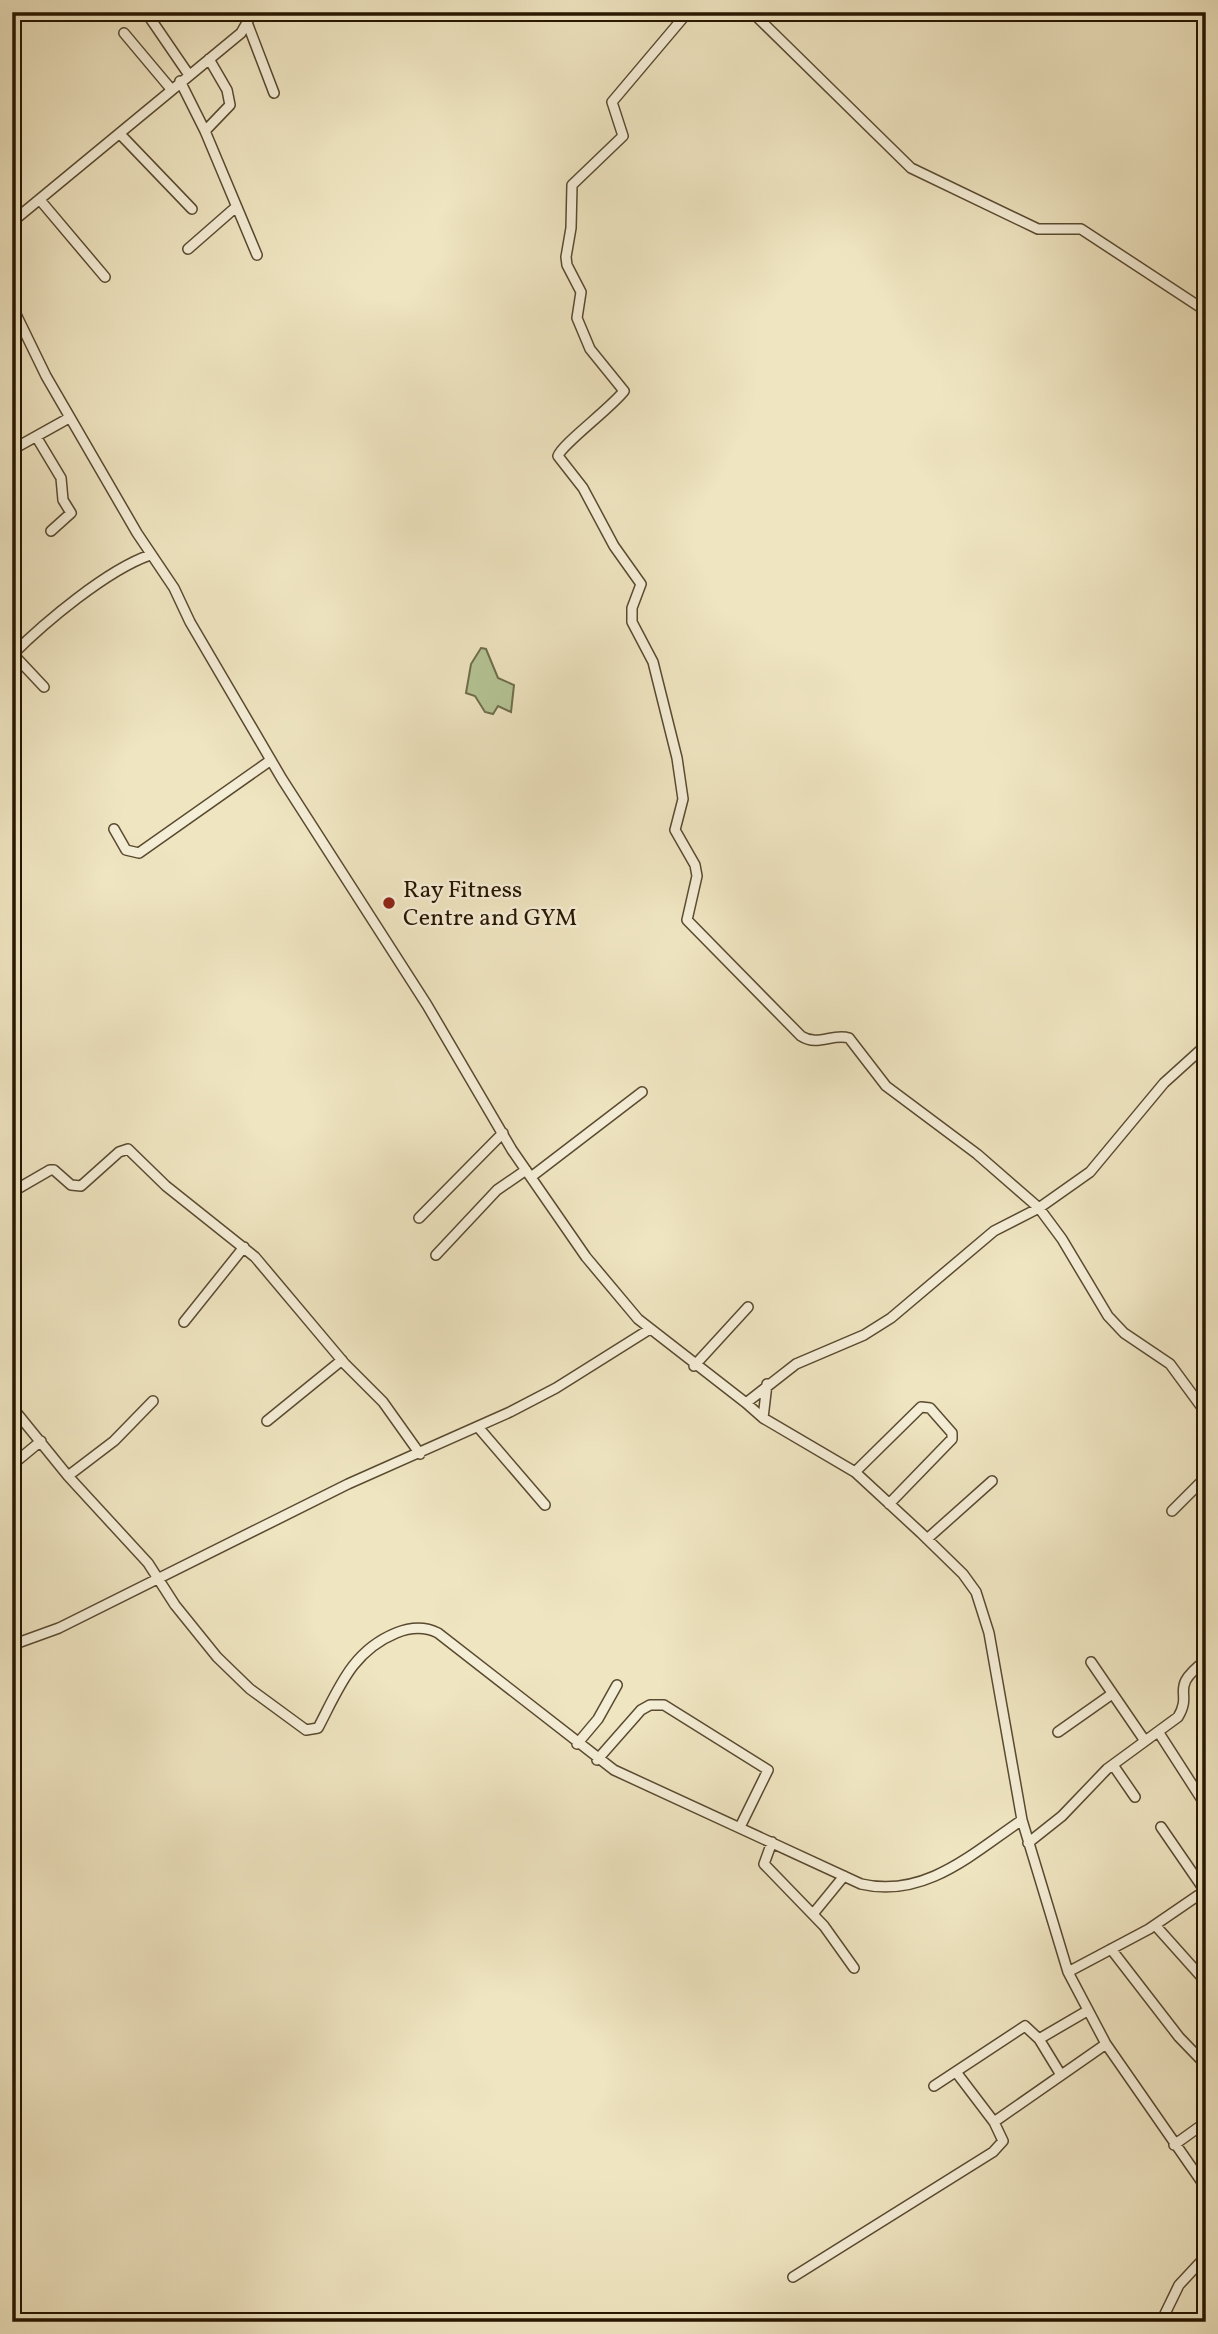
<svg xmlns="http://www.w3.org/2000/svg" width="1218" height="2334" font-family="Vollkorn,serif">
<rect width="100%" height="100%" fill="#efe5c1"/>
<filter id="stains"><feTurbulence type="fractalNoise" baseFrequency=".00286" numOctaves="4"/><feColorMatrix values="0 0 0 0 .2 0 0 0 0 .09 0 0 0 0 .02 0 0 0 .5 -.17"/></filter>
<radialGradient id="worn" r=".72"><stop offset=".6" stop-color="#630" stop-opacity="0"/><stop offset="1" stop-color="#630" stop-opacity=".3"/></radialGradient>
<!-- green -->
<path fill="#b5c596" stroke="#6e6e4b" stroke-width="2" d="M481 648 486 649 498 678 514 685 511 712 498 706 493 714 485 712 475 696 466 693 471 664Z"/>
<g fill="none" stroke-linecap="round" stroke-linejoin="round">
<defs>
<path id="minor" d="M688 12 612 102 623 136 572 185 571 228 566 257 567 265 581 292 577 318 590 349 624 391C611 408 561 445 558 456L583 488 614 546 641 584 632 608V622L653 662 677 758 683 799 675 830 695 865 697 876 687 920 801 1036C818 1047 832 1033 849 1038L886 1086 977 1154 1039 1208 1062 1239 1108 1316 1124 1333 1170 1364 1206 1413
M752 12 911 168 1038 229H1081L1206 311
M150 18 189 75
M248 25 274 93
M124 33 171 89
M180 81 205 131 257 255
M205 131 230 105 227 90 209 59
M120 134 192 209
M40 200 105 277
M12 222 241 33 253 12
M188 249 236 207
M12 306 46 376 137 533 174 588 190 622 282 779 427 1005 512 1150 586 1257 638 1319 746 1403
M37 438 61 478 63 500 71 513 51 531
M17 447 69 418
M13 654 44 687
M12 655C45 622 107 570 150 555
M114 829 126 850 139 853 271 760
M1206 1045 1164 1083 1090 1172 1039 1208 994 1231 891 1318 864 1335 796 1364 746 1403 763 1418 855 1472 921 1533 963 1574 976 1592 989 1633 1022 1820 1068 1972 1106 2044 1206 2188
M531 1177 642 1092
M12 1192 50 1170H54L71 1185 81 1186 119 1152 128 1149 166 1186 255 1257 345 1364 383 1402 420 1454
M419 1218 503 1133
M436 1255 497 1190 526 1170
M184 1322 244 1247
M694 1366 748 1307
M12 1407 68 1476 148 1563 175 1605 217 1657 250 1689 306 1730 318 1728C339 1688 352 1651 396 1633 411 1627 424 1626 438 1633L614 1770 861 1884C925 1899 973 1853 1022 1820
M763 1418 767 1384
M267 1421 342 1360
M478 1427 545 1505
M12 1465 41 1441
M855 1472 921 1407 930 1408 952 1433V1439L889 1504
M68 1476 114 1441 153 1401
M1172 1511 1206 1477
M927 1539 992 1481
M12 1645 59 1628 348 1484 510 1412 556 1388 650 1329
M1091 1662 1145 1741
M1058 1732 1112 1694
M1159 1733 1206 1806
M577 1744 598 1719 617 1685
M597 1760 641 1710 650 1705H664L768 1770 740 1827
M1113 1765 1135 1797
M1161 1827 1205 1891
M772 1842 764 1864 824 1926 854 1968
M1028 1843 1062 1816 1107 1769 1178 1717C1194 1690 1167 1690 1206 1660
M813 1914 844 1876
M1155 1925 1206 1982
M1111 1949 1179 2037 1206 2065
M1068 1972 1149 1929 1206 1890
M1039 2039 1087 2011
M956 2072 994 2122
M934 2086 1025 2026 1039 2039 1061 2075
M1174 2145 1206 2122
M793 2277 993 2152 1003 2141 994 2122 1106 2044
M1161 2322 1179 2285 1206 2256"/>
</defs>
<!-- minor casing -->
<use href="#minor" stroke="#594a30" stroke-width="12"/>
<!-- minor -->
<use href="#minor" stroke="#f5eed7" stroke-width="9"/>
</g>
<!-- markers -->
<circle fill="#8f2418" stroke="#f5eed7" stroke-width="2.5" cx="389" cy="903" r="7"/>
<g text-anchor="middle" stroke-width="5" stroke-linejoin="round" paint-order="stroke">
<!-- poi labels -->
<g font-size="24" fill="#271600" stroke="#f5eed7" text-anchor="start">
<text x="403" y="897">Ray Fitness<tspan x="403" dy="28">Centre and GYM</tspan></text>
</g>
</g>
<!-- margin -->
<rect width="1218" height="2334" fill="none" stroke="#efe5c1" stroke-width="42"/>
<rect x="14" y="14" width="1190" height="2306" fill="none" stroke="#271600" stroke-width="3.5"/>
<rect x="21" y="21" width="1176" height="2292" fill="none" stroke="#271600" stroke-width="2"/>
<rect width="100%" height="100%" filter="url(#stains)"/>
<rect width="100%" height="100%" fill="url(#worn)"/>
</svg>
